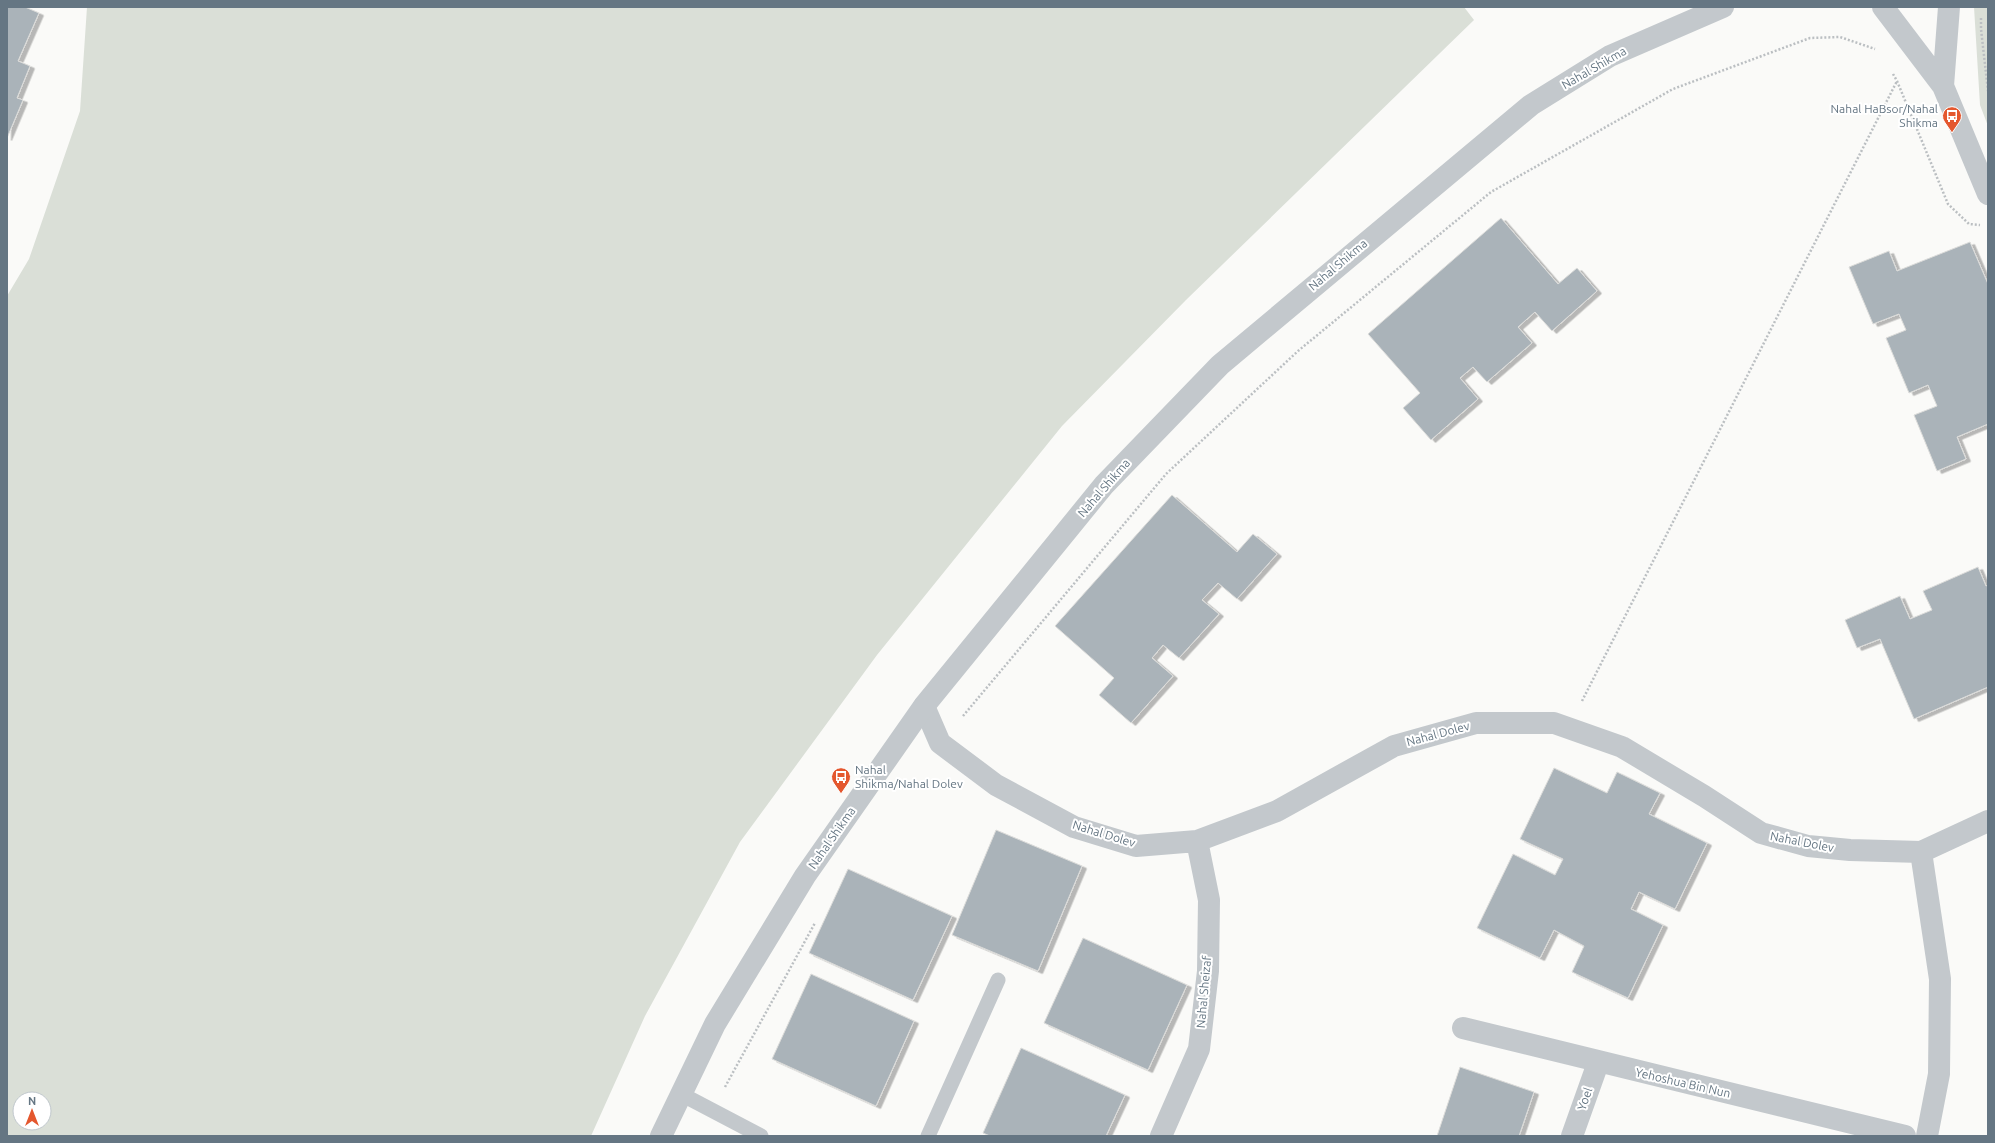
<svg xmlns="http://www.w3.org/2000/svg" width="1995" height="1143" font-family="Ubuntu,sans-serif">
<defs>
<filter id="shadow"><feDropShadow dx="4.5" dy="2.5" stdDeviation="0" flood-color="#0004"/></filter>
</defs>
<rect width="100%" height="100%" fill="#fafaf8"/>
<!-- green -->
<path fill="#dadfd7" fill-rule="evenodd" d="M87 7H1464L1474 20 1186 300 1062 426 877 655 740 842 645 1016 591 1136H7V296L29 259 80 111ZM20 1099H44V1123H20Z
M1974 7H1988V126L1980 105Z"/>
<!-- building -->
<path fill="#aab3b9" stroke="#dcdcda" filter="url(#shadow)" d="M7 7H25L39 13 18 61 30 66 17 98 23 100 7 138Z
M1501 218 1558 284 1577 268 1597 291 1552 331 1535 312 1518 327 1532 343 1487 382 1473 367 1460 378 1478 399 1431 440 1403 408 1420 393 1368 334Z
M1970 242 1988 284V424L1957 437 1966 459 1937 471 1914 415 1937 406 1928 385 1909 393 1886 338 1906 330 1899 314 1873 324 1849 267 1889 251 1897 271Z
M1172 495 1237 552 1253 534 1277 554 1237 599 1218 583 1202 600 1219 614 1179 658 1163 645 1152 658 1173 676 1131 723 1099 695 1114 678 1055 626Z
M1978 567 1986 586 1988 585V687L1914 719 1880 639 1857 648 1845 620 1900 596 1910 619 1932 610 1923 591Z
M1554 768 1607 793 1617 772 1660 793 1649 814 1707 843 1675 909 1639 892 1631 909 1663 925 1628 998 1572 972 1584 946 1554 930 1540 958 1477 928 1513 854 1555 875 1563 859 1520 839Z
M996 830 1082 866 1038 971 952 935Z
M848 869 952 916 913 1000 809 953Z
M1083 938 1187 985 1148 1070 1044 1023Z
M811 974 914 1021 876 1106 772 1059Z
M1021 1048 1125 1095 1106 1136H990L983 1133Z
M1460 1067 1534 1092 1519 1136H1437Z"/>
<g fill="none" stroke-linecap="round" stroke-linejoin="round">
<!-- path -->
<path stroke="#bbbfc2" stroke-width="2.5" stroke-dasharray="2 2" stroke-linecap="butt" d="M1981 18V29L1988 91
M1893 74 1897 81 1948 204 1969 224 1980 225
M1582 701 1897 81
M963 716 1166 474 1298 351 1491 192 1673 89 1810 38 1840 37 1875 49
M725 1087 815 923"/>
<!-- service -->
<path stroke="#c3c8cc" stroke-width="15" d="M681 1094 761 1136
M928 1136 998 980"/>
<!-- minor -->
<path stroke="#c3c8cc" stroke-width="22" d="M924 706 940 743 996 785 1074 827 1136 846 1197 841 1277 811 1394 746 1476 723H1554L1622 747 1704 796 1761 833 1808 846 1850 850 1921 852 1988 821
M1921 852 1940 979 1939 1074 1927 1136
M1463 1028 1905 1136
M1161 1136 1199 1049 1208 971 1209 900 1197 841
M1572 1136 1598 1063"/>
<!-- tertiary -->
<path stroke="#c3c8cc" stroke-width="22" d="M1883 7 1943 86 1988 194
M1943 86 1949 7
M661 1136 715 1024 805 876 924 706 1104 485 1220 365 1531 105 1610 56 1723 7"/>
</g>
<!-- icons -->
<defs>
<symbol id="bus-pin" viewBox="-11 -11 22 30"><path d="M0 17L-7.5 6A9.5 9.5 0 1 1 7.5 6Z" fill="#e4572e" stroke="#fff"/><path d="M-5-6H5V4H4V6H2V4H-2V6H-4V4H-5ZM-3.5-4V0h7V-4ZM-3.5 1.2v1.5H-2V1.2ZM2 1.2v1.5H3.5V1.2Z" fill="#fff"/></symbol>
</defs>
<g fill-rule="evenodd">
<use href="#bus-pin" x="1941" y="105" width="22" height="30"/>
<use href="#bus-pin" x="830" y="766" width="22" height="30"/>
</g>
<g text-anchor="middle" stroke-width="4" stroke-linejoin="round" paint-order="stroke">
<!-- street labels -->
<g font-size="12" fill="#657683" stroke="#fff">
<text transform="translate(1594 68) rotate(-30)" y="4">Nahal Shikma</text>
<text transform="translate(1338 265) rotate(-40)" y="4">Nahal Shikma</text>
<text transform="translate(1104 488) rotate(-49)" y="4">Nahal Shikma</text>
<text transform="translate(1438 734) rotate(-15)" y="4">Nahal Dolev</text>
<text transform="translate(1104 834) rotate(17)" y="4">Nahal Dolev</text>
<text transform="translate(832 838) rotate(-55)" y="4">Nahal Shikma</text>
<text transform="translate(1802 842) rotate(11)" y="4">Nahal Dolev</text>
<text transform="translate(1204 992) rotate(-85)" y="4">Nahal Sheizaf</text>
<text transform="translate(1683 1083) rotate(13)" y="4">Yehoshua Bin Nun</text>
<text transform="translate(1585 1099) rotate(-71)" y="4">Yoel</text>
</g>
<!-- poi labels -->
<g font-size="12" fill="#657683" stroke="#fff" text-anchor="end">
<text x="1938" y="113">Nahal HaBsor/Nahal<tspan x="1938" dy="14">Shikma</tspan></text>
<text x="855" y="774" text-anchor="start">Nahal<tspan x="855" dy="14">Shikma/Nahal Dolev</tspan></text>
</g>
</g>
<!-- border -->
<rect width="1995" height="1143" fill="none" stroke="#657683" stroke-width="16"/>
<!-- north arrow -->
<g transform="translate(32 1111)"><circle r="19" fill="#ffffff" stroke="#c1c8cd"/>
<path d="M0-3L7 15L0 10L-7 15Z" fill="#e4572e"/>
<text y="-6" font-size="11" font-weight="bold" text-anchor="middle" fill="#657683">N</text>
</g>
</svg>
